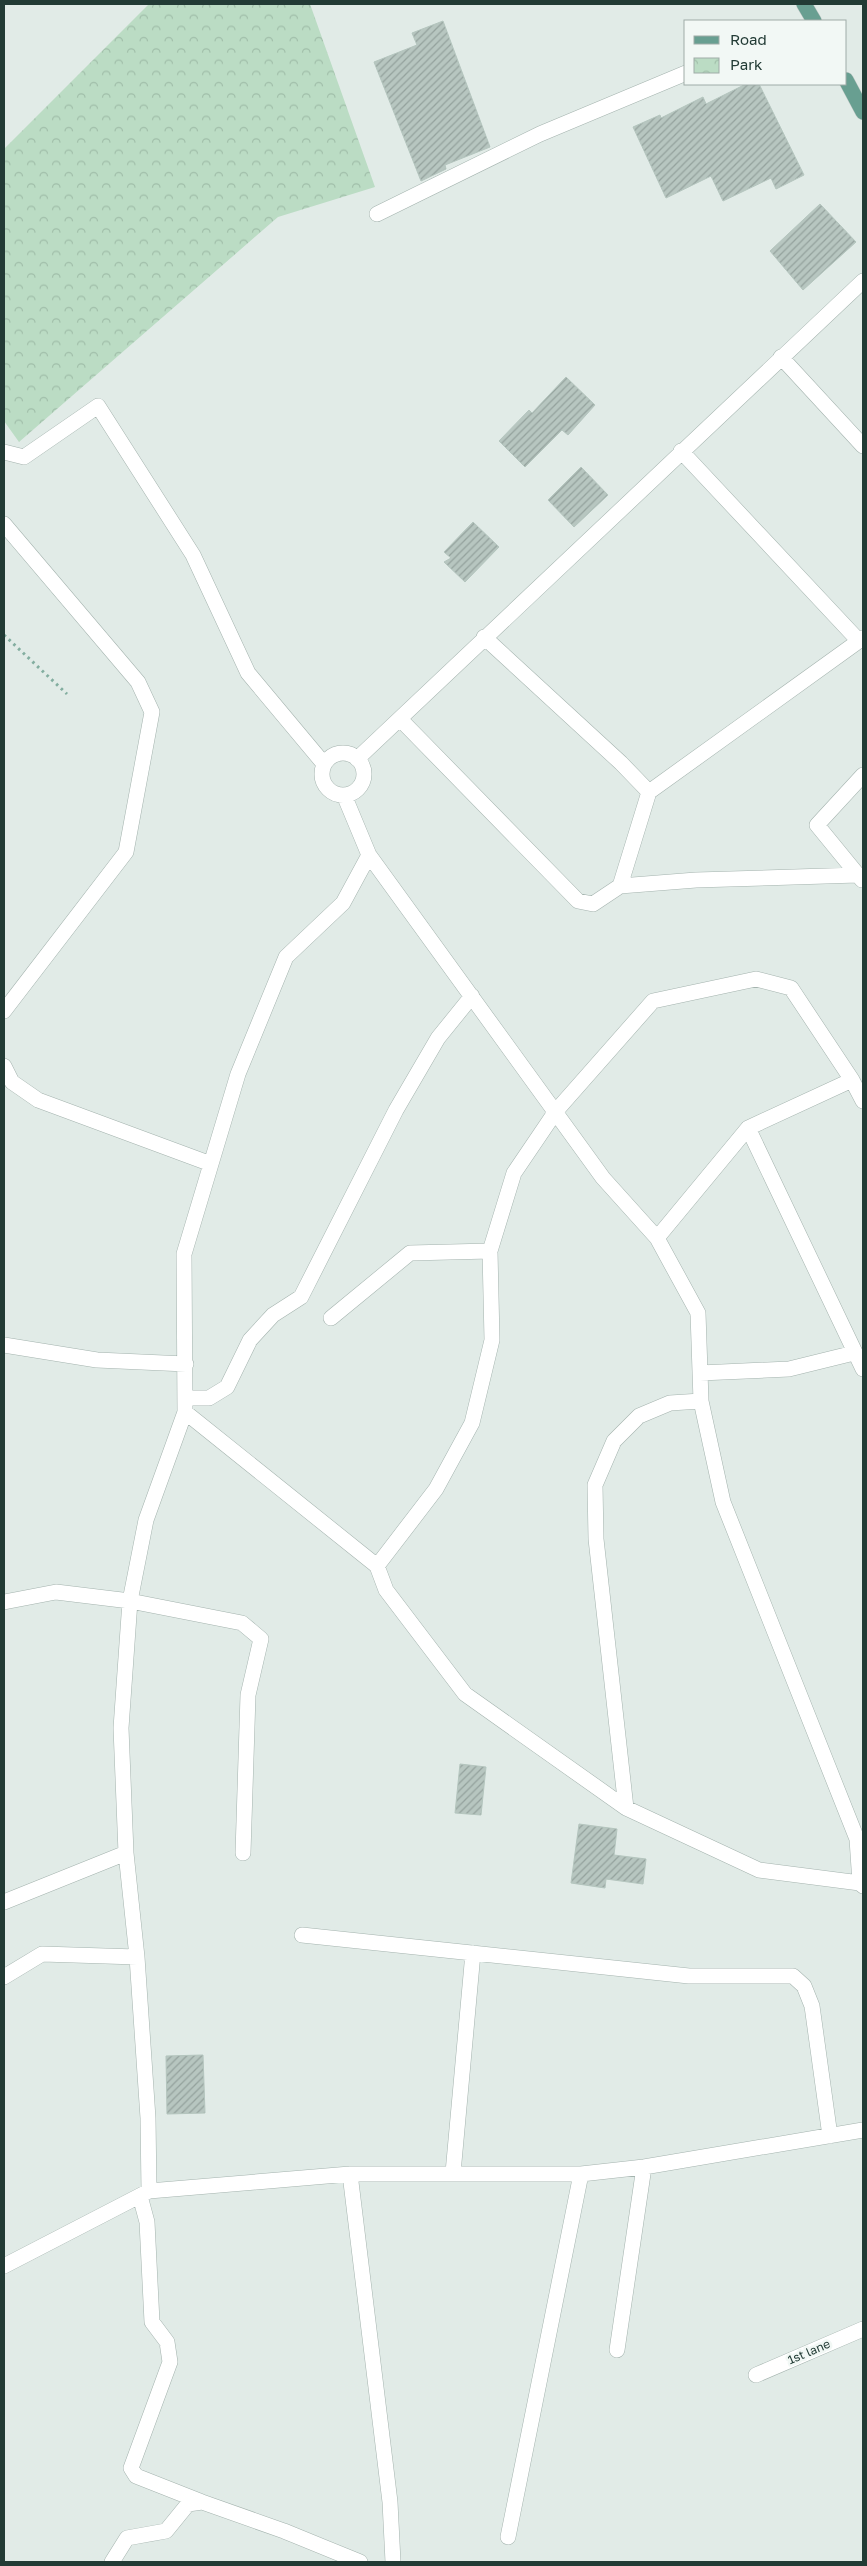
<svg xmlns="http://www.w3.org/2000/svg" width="867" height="2566" font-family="'Golos Text',sans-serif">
<defs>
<pattern id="park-crowns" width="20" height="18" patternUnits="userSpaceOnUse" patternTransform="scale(1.25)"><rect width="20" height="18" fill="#bbdcc4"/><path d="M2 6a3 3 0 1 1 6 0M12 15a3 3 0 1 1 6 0" fill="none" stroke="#a0bea9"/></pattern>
<pattern id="building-hatch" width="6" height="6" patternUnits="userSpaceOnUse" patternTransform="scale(1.25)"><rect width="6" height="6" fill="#b7c6c0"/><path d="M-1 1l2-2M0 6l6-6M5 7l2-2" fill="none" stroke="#94a29d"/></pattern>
</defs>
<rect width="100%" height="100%" fill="#e1ebe7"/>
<!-- park -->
<path fill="url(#park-crowns)" d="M149 4H310L375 187 278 217 19 442 4 421V149Z"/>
<!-- building -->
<path fill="url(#building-hatch)" stroke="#b4c5be" d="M443 21 490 147 445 165 446 169 421 181 374 62 417 45 412 33Z
M746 84H759L804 175 776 189 771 178 723 201 711 176 666 198 633 127 660 115 661 118 703 97 706 104Z
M820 204 856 242 803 290 770 251Z
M566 377 595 405 568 435 562 430 525 467 499 441 529 410 532 413Z
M581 467 608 495 574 527 548 500Z
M473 522 499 547 465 582 444 562 451 558 444 552Z
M460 1764 486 1767 481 1815 455 1813Z
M579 1824 617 1829 614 1855 646 1859 643 1884 606 1879 605 1888 571 1883Z
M203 2055 205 2113 167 2114 166 2056Z"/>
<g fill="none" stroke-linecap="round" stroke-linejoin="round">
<defs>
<path id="minor" d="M377 214 540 134 686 73
M781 357 863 446
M681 451 858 640
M4 452 24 457 98 406 193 555 248 673 324 764
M4 524 138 682 152 712 126 852 4 1011
M484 637 621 763 649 792
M400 719 578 901 593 904 620 886 649 792 863 638
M322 774a21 21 0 1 1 42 0a21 21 0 1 1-42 0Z
M357 759 863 281
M369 855 603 1178 657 1238 698 1313 701 1401 723 1502 857 1839 860 1883 863 1886
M862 880 817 825 863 775
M620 886 696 880 858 875
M4 1066 12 1082 38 1100 211 1164
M748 1128 863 1369
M657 1238 748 1128 852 1080
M331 1318 410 1253 490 1251
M4 1345 97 1360 186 1364
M700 1373 789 1369 854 1353
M186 1398H209L227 1387 250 1340 273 1315 301 1297 396 1110 438 1038 472 996
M185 1412 377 1566 386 1590 465 1694 626 1808 759 1870 860 1883
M377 1566 436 1489 472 1423 492 1340 490 1251 514 1173 556 1111 653 1001 756 979 791 988 852 1080 863 1101
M4 1602 56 1592 130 1601 242 1623 261 1639 248 1695 243 1853
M626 1808 596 1539 595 1485 614 1441 639 1416 670 1403 701 1401
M4 1902 126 1853
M302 1935 689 1976H793L804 1986 812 2006 830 2136
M4 1977 42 1954 137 1957
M453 2173 473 1953
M350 2174 390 2502 393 2562
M149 2191 148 2118 137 1957 126 1853 121 1728 130 1601 146 1520 185 1412 184 1254 238 1074 286 957 343 903 369 855 344 795
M140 2196 147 2222 152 2322 167 2342 170 2362 131 2468 136 2476 202 2502
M4 2266 149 2191 350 2174H581L644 2167 863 2130
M617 2350 644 2167
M756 2375 863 2329
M508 2537 581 2174
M112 2562 127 2538 166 2531 188 2504 202 2502 284 2531 360 2562"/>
<path id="major" d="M804 4 814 21
M846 80 863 112"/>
</defs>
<!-- minor casing -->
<use href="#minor" stroke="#a4b3ae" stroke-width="16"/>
<!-- major casing -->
<use href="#major" stroke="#c1c8c6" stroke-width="16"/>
<!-- path -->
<path stroke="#83aea0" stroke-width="3" stroke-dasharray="2.5 4" stroke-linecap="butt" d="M4 635 67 694"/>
<!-- minor -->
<use href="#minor" stroke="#fff" stroke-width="15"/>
<!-- major -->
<use href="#major" stroke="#689f91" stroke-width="15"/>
</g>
<g text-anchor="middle" stroke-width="5" stroke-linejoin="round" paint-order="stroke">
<!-- street labels -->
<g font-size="12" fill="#223b35" stroke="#f2f8f5">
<text transform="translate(809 2352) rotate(-23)" y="4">1st lane</text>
</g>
</g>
<!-- border -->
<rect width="867" height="2566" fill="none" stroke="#223b35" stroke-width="10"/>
<!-- legend -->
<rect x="684" y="20" width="162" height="65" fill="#f2f8f5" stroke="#9faca8"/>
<rect x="694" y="36" width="25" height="8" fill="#689f91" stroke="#9faca8"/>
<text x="730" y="45" font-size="15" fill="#223b35">Road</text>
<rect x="694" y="58" width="25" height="15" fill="url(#park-crowns)" stroke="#9faca8"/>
<text x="730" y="70" font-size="15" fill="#223b35">Park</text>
</svg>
